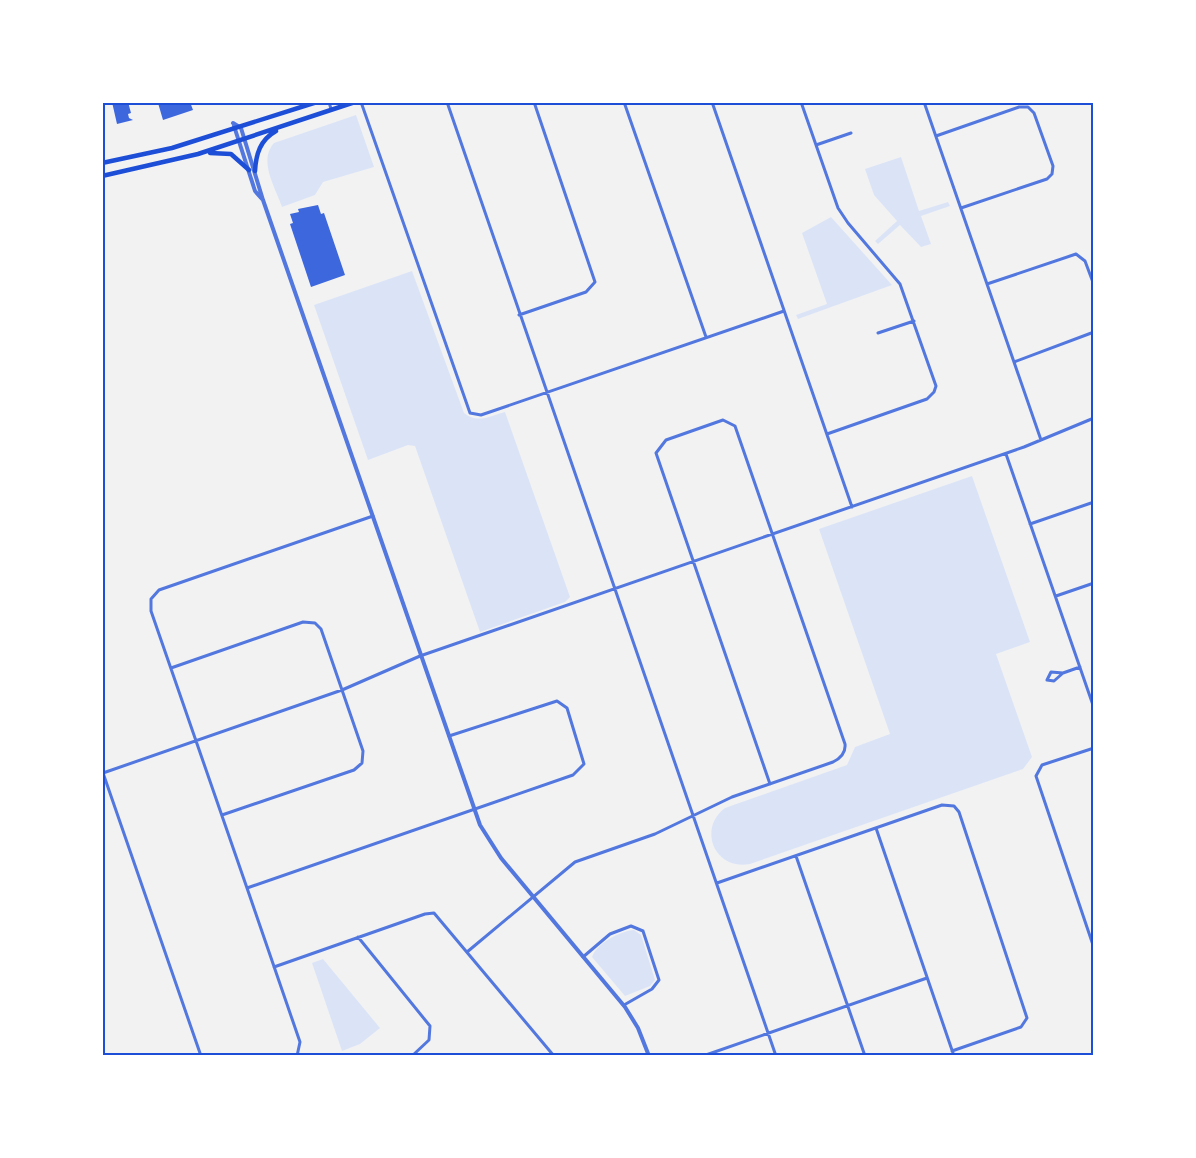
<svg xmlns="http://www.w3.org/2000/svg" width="1196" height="1158" font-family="Commissioner,sans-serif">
<rect width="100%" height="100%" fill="#f2f2f2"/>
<!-- green -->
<path fill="#dbe4f7" d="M356 115 374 167 323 182 315 195 282 207C275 187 258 161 274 143Z
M901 157 919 211 948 202 950 206 921 216 931 244 921 247 900 225 878 244 875 241 897 221 874 195 865 169Z
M831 217 892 285 798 319 796 315 827 304 802 233Z
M412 271 464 413C477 424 490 416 505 412L570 597 565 602 480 632 415 446 408 445 368 460 314 305Z
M972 476 1030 642 996 654 1032 757 1023 769 750 864C715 871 697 829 725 808L847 765 855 747 890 734 819 529Z
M634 930 641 935 655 980 650 986 625 996 592 957C597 943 620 931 634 930Z
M323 959 380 1028 360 1044 342 1051 312 963Z"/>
<!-- building -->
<path fill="#3d67dc" d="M112 102H128L131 113 128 114 129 118 133 120 117 124Z
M162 102H190L193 110 163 120 158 103Z
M318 205 321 214 324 213 345 275 311 287 290 224 293 223 290 214 299 212 298 209Z"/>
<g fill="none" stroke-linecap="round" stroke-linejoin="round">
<!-- minor -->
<path stroke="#5277de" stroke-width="3" d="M329 102 331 109
M361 102 470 413 481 415 784 311
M447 102 776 1056
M624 102 706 337
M712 102 852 507
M801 102 838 208 848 223 900 284 936 386 934 392 927 399 827 434
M924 102 1041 440
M936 136 1019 107H1028L1034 113 1053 166 1052 174 1047 179 961 208
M816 145 851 133
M987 284 1076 254 1085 261 1094 285
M519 315 586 292 595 282 534 102
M878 333 914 321
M1014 362 1094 332
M1006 454 1094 708
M373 516 159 590 151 599V611L247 888 573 775 584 764 567 708 557 701 449 736
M1030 524 1094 502
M1056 596 1094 583
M171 668 303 622 315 623 321 629 363 751 362 763 354 770 222 815
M1063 673 1054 681 1047 680 1051 672 1063 673 1080 667
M1094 748 1042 765 1036 776 1094 948
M102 770 201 1056
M103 773 342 690 420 656 1024 447 1094 418
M876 828 954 1056
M796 856 865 1056
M717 883 942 805 954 806 959 812 1027 1018 1021 1027 952 1051
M247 888 300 1042 297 1056
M358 937 430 1026 429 1040 412 1056
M467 952 575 862 655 834 732 797 833 762C841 758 846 753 845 744L735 426 723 420 666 440 656 453 770 784
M583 957 610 934 631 926 643 931 659 980 652 989 624 1005
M274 967 425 914 434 913 554 1056
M703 1056 927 978"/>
<!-- tertiary -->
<path stroke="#5277de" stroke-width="4" d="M233 123 241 128 263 200 480 825 501 858 625 1007 638 1028 649 1056
M234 126 255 191 262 199"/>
<!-- secondary -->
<path stroke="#1d4ed8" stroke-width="4.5" d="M210 153 231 154 249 170
M102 163 172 148 317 102
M255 171C256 154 260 140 276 131
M102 176 198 154 355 102"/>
</g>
<!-- border -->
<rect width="1196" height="1158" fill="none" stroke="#ffffff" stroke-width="207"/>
<rect x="104" y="104" width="988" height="950" fill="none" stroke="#1d4ed8" stroke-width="2"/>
</svg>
